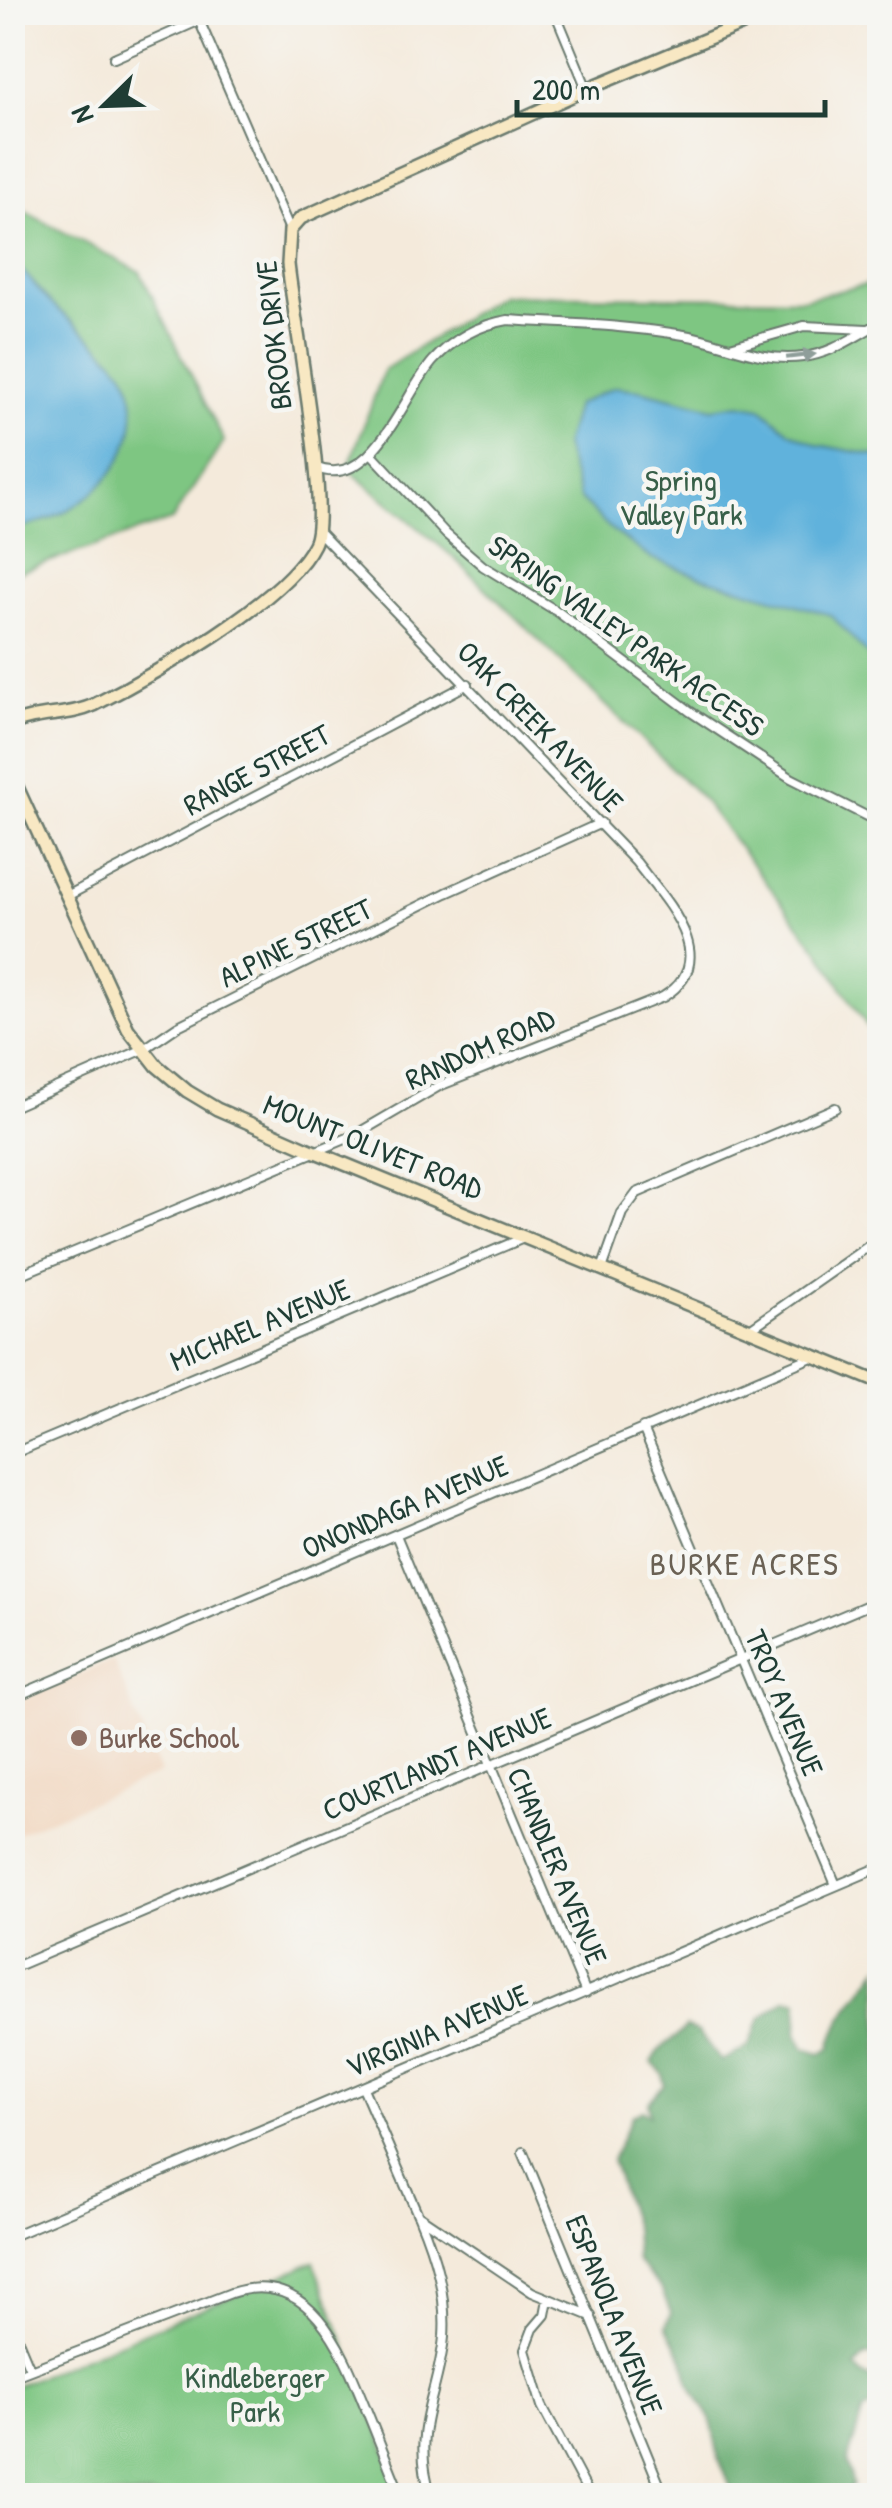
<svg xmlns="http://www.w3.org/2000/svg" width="892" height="2508" font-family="'Patrick Hand',sans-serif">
<rect width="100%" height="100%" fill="#f6f6f2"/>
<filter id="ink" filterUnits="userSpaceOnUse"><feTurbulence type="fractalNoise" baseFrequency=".01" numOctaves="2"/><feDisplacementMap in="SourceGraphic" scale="20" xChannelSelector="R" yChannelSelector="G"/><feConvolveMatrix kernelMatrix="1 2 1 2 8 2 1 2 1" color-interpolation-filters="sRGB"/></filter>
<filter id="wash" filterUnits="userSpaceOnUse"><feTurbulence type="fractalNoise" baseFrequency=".0048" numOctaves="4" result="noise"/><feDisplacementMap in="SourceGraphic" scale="40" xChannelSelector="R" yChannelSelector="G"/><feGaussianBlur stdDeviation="2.25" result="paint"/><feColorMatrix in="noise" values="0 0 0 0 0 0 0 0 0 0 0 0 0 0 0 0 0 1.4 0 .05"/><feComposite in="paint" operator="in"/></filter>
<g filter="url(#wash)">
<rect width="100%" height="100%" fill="#f4eadb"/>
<!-- built -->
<path fill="#f1d5bd" d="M113 1660 160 1773 13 1835V1703Z"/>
<!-- green -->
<path fill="#7ec682" stroke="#4e825b" stroke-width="2.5" d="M12 205 140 272 224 441 172 520 13 574Z
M879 282V1045L819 951 699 795 451 555 348 469 384 370 500 295 803 299Z
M314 2262 403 2495 13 2496V2387Z"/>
<!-- forest -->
<path fill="#66ab70" stroke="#427452" stroke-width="2.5" d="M879 1967V2355L865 2356 855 2367 862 2375 879 2381C880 2397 877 2404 863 2411L847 2463 853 2485 841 2495H734L719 2459 711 2419 689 2383 684 2359 666 2326 671 2313 662 2290 636 2260 634 2228 612 2160 632 2116 642 2110 649 2115 648 2103 664 2085 662 2073 652 2063C663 2040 672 2044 686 2027L698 2032 721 2061 748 2047 761 2018 786 1999 798 2001 797 2033 805 2049 820 2054 830 2049C836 2016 863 1993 879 1967Z"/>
<!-- water -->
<path fill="#61b2dc" stroke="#407888" stroke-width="2.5" d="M13 262C27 273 37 289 50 302 69 321 123 360 130 385 150 461 80 519 13 529Z
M615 387 640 390 713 408 739 404 761 408 790 432 818 445 879 456V667L831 615 698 576 651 558 613 531 580 499 564 446 576 405Z"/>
</g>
<g filter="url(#ink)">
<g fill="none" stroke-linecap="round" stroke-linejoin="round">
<defs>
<path id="street" d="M555 12 587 89
M199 20 290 230
M114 58 218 12
M730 347 804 326 867 329
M372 454 446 534 483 566 558 612 691 712 791 778 880 823
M315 467C372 493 403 395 433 361 454 338 478 325 508 320 567 324 626 325 684 335 725 342 760 363 803 357 834 353 853 337 880 323
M67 896 468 684
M12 1107 144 1049 178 1026 446 893 601 823
M602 1269 622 1213 637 1193 835 1108
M12 1278 355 1135 439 1086 663 997C724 960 665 900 636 862L318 531
M750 1329 880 1238
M643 1428 836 1885
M12 1454 526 1237
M396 1535 586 1993
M12 1698 814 1356
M12 1968 880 1600
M363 2088 418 2215 532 2292 591 2316
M523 2152 664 2496
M419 2217C435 2255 447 2295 444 2337 438 2399 410 2429 431 2496
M12 2236 880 1867
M548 2299 545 2315 533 2329 525 2350 542 2406 590 2496
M12 2326 30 2369
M868 2368 880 2374
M12 2377 231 2293C311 2267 343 2352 366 2409 378 2438 389 2467 401 2496"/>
<path id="secondary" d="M12 724C38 712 68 717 94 705 151 676 286 601 314 544 331 512 293 314 288 264L290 230 301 218 587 89 771 12
M12 776 128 1029 157 1066 187 1091 217 1109 313 1151 880 1383"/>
</defs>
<!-- street casing -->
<use href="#street" stroke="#6a7a6e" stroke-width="12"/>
<!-- secondary casing -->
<use href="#secondary" stroke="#6a7a6e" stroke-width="16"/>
<!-- street -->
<use href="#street" stroke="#fff" stroke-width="8"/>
<!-- secondary -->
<use href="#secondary" stroke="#f8e8c3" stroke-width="11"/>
</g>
<!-- one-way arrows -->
<defs><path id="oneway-solid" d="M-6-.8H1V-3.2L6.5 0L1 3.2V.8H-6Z" transform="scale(2.5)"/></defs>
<use fill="#8f9e9a" href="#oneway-solid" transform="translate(801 356) rotate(-7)"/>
</g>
<!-- markers -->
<circle fill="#8d6e63" stroke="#f6f6f2" stroke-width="4" cx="79" cy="1738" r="10"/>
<g text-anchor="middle" stroke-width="9" stroke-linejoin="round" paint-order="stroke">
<!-- street labels -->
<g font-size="30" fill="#1f3d34" stroke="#f6f6f2">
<text transform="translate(274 335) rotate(-96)" y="10">BROOK DRIVE</text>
<text transform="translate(626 636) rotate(35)" y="10">SPRING VALLEY PARK ACCESS</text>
<text transform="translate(540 727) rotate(46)" y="10">OAK CREEK AVENUE</text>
<text transform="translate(257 770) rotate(-28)" y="10">RANGE STREET</text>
<text transform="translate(296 943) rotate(-26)" y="10">ALPINE STREET</text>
<text transform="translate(480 1049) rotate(-24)" y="10">RANDOM ROAD</text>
<text transform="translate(373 1147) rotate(22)" y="10">MOUNT OLIVET ROAD</text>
<text transform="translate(260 1325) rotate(-23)" y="10">MICHAEL AVENUE</text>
<text transform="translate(405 1507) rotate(-23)" y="10">ONONDAGA AVENUE</text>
<text transform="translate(784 1703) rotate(67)" y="10">TROY AVENUE</text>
<text transform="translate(437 1764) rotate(-23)" y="10">COURTLANDT AVENUE</text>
<text transform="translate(557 1866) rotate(67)" y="10">CHANDLER AVENUE</text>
<text transform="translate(437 2031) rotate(-23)" y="10">VIRGINIA AVENUE</text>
<text transform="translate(614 2315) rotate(68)" y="10">ESPANOLA AVENUE</text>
</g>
<!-- park labels -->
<g font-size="30" fill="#375f48" stroke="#f6f6f2">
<text x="681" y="491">Spring<tspan x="681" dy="34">Valley Park</tspan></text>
<text x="255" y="2388">Kindleberger<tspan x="255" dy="34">Park</tspan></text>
</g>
<!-- education labels -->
<g font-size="30" fill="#785e54" stroke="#f6f6f2" text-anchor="start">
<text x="99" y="1748">Burke School</text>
</g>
<!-- neighbourhood labels -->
<g font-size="32" letter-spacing="2.5" fill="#6a6154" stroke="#f6f6f2">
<text x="745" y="1575">BURKE ACRES</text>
</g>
</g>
<!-- margin -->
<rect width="892" height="2508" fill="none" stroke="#f6f6f2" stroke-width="50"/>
<!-- north arrow -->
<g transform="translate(105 105) rotate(247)" stroke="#f6f6f2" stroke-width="8" paint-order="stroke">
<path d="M0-8L18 38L0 25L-18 38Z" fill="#1f3d34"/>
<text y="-15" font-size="28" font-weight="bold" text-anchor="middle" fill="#1f3d34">N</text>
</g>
<!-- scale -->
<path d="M517 100v15h308v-15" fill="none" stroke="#1f3d34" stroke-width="5"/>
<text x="532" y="100" font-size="30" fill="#1f3d34" stroke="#f6f6f2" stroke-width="8" paint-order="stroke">200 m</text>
</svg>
